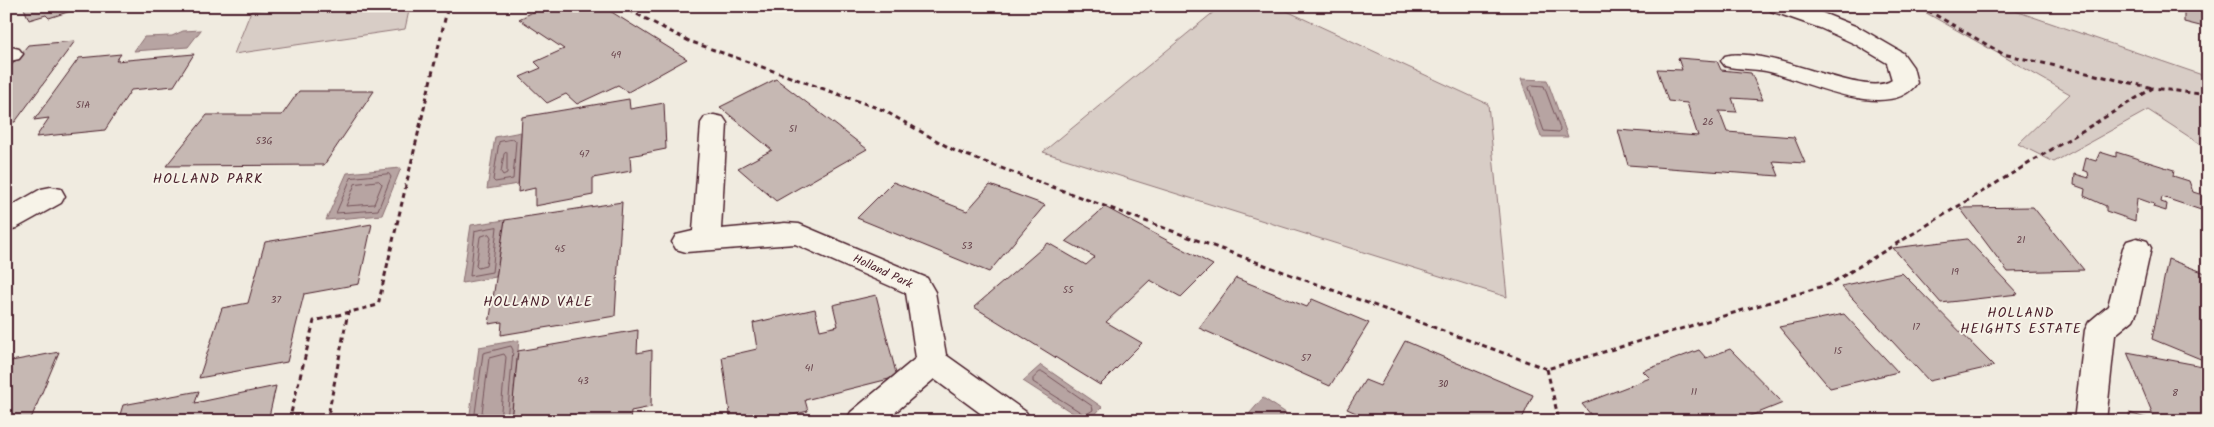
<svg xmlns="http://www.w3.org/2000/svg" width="2214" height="427" font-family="Kalam,sans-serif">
<rect width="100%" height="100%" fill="#f0ebe0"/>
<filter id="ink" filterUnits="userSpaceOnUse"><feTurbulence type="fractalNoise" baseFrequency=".02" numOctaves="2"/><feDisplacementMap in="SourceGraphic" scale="10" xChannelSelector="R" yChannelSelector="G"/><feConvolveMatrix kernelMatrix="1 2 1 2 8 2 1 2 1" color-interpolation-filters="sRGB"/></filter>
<g filter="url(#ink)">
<!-- green -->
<path fill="#d8cdc6" stroke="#917678" d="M287 6H410L405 29 234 54 251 11Z
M1221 6H1276L1488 104 1507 297 1043 152Z
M1914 6H2001L2208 77V149L2148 110 2054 162 2018 144 2070 94Z"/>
<!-- water -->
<path fill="#b7a4a2" stroke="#8b6f72" d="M201 30 188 47 134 51 144 37 172 36 183 31Z
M1521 79 1547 80 1568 137H1541Z
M521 132 518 184 487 189 495 137Z
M401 168 382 215 326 220 347 173Z
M505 220 496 277 462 283 471 225Z
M519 340 511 421H469L479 347Z
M1041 365 1102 407 1089 421H1085L1023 381Z
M1263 398 1286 413 1279 421H1243Z"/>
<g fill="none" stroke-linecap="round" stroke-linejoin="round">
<!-- shore -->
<path stroke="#76545b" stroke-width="1" d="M1532 85 1544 86 1560 129 1559 132 1544 131 1529 88Z
M514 139 516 141 513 179 495 182 493 180 499 142Z
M507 152V173L503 175 501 172 504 154Z
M389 174 391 177 378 210 336 213 351 178Z
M379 181 382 184 374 204 346 206 355 184Z
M497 227 492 272 470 276 475 231Z
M489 234 491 237 486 266 478 268 476 266 480 237Z
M1040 372H1043L1092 406 1093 410 1085 415 1033 382V379Z
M474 421 483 353 511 346 513 350 507 421
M481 421 489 358 504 354 506 357 500 421"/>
</g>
<!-- building -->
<path fill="#c6b8b3" stroke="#4a1f2b" d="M23 6H79L80 8 49 18 46 15 29 20Z
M545 6H602L687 59 628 92 618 85 577 104 566 94 547 103 520 77 541 68 535 62 564 49 519 19Z
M2184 6H2208V28L2184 22Z
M75 41 15 122H6V72L28 45Z
M121 54 116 61 194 54 174 86 131 90 105 130 36 137 49 118 34 120 79 58Z
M1678 58 1717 61 1721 70 1751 73 1763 100 1732 98 1737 112 1719 111 1727 132 1794 137 1805 163 1773 161 1779 176 1628 165 1618 130 1698 136 1687 103 1668 101 1657 69 1682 70Z
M776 79 867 149 776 201 738 168 772 150 720 107Z
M299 91H374L324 165 166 166 207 115H282Z
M629 99 630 109 664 103 666 149 630 156 631 171 593 178V195L535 206V188L518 192 522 117Z
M2100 152 2116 157V152L2174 170 2173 176 2189 181 2193 192 2206 196 2204 211 2162 197 2161 202 2167 204 2166 211 2153 207 2154 204 2137 198 2135 221 2106 211V206L2084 196 2085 189 2074 185 2075 174 2089 178 2088 172 2083 170 2086 158 2096 161Z
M893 182 967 211 990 185 1045 205 989 272 857 218Z
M622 202 615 316 501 335 502 322 489 324 505 220Z
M1105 207 1213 265 1181 297 1150 280 1106 322 1142 343 1100 385 974 307 1048 243 1086 265 1095 257 1066 241Z
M2033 207 2084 270 2008 272 1960 208Z
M372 224 359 284 304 294 287 362 199 378 222 308 248 303 265 242Z
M1967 239 2018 294 1941 303 1893 248Z
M2168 259 2208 274V326L2203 360 2152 339Z
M1902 273 1994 366 1929 381 1841 286Z
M1236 278 1307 307 1312 299 1369 323 1330 386 1199 328Z
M876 295 897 377 805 400 808 411 769 421H731L722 357 757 349 753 323 815 309 820 330 838 326 833 305Z
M1844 314 1898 372 1830 388 1779 327Z
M638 330 637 353 652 350 651 407 631 411 630 421H511L518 351Z
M1405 341 1533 395 1521 421H1374L1347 409 1365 380 1380 386Z
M1730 349 1783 403 1743 419 1745 421H1596L1582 404 1650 378 1643 371 1699 350 1706 358Z
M59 352 30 421H6V362Z
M2127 352 2208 367V421H2175L2154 417Z
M276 386 268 421H118L123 405 199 391 195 403Z
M2129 413 2156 421H2130Z"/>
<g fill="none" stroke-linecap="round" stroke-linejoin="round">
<defs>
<path id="minor" d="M1768 6H1805L1860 28 1903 53 1913 67 1917 83C1890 123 1806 81 1770 72 1755 68 1739 70 1725 66L1721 61 1725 56C1769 45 1865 100 1892 80L1887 63 1855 44 1820 28 1771 11Z
M11 47 19 49 23 54 19 59 6 62V48Z
M714 115 723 117 727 123 721 229 785 223 799 224 927 278 935 292 946 355 1026 412 1031 421H991L934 379 885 421H846L851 412 916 358 906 293 795 244 686 252 676 249 672 242 676 235 693 231 701 123 705 117Z
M51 187 61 189 65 196 61 203 16 228 6 231V209L41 189Z
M2137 238 2147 241 2151 248 2137 312 2133 320 2115 335 2106 421H2074L2085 330 2089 322 2108 306 2123 248 2127 241Z"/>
</defs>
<!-- minor casing -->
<use href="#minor" stroke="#4a1f2b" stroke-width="3"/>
<!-- path -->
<path stroke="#4a1f2b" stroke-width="3" stroke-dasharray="5 4" stroke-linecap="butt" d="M621 6 689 41 883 110 955 151 1547 369 1830 284 2153 88 2208 95
M1920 6 2003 54 2153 88
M1547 369 1559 421
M289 421 314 321 378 305 448 6
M327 421 348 312"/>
<!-- minor -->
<use href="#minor" fill="#f7f3e8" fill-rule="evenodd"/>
</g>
</g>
<g text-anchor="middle" stroke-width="4" stroke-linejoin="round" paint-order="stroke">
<!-- number labels -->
<g font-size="10" fill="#69454d">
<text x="616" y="58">49</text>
<text x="83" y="108">51A</text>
<text x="1708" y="125">26</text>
<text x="793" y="132">51</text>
<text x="264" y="144">53G</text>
<text x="584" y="157">47</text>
<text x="2021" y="243">21</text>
<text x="967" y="249">53</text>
<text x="560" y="252">45</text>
<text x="1955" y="275">19</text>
<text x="1068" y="293">55</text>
<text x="276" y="303">37</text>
<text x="1916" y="330">17</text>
<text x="1838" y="354">15</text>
<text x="1306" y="361">57</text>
<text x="809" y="371">41</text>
<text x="583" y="384">43</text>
<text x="1443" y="387">30</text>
<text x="1694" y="395">11</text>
<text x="2175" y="396">8</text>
</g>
<!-- street labels -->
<g font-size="12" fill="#4a1f2b" stroke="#f7f3e8">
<text transform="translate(883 271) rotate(25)" y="4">Holland Park</text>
</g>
<!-- neighbourhood labels -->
<g font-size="14" letter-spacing="1" fill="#4a1f2b" stroke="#f7f3e8">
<text x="208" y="183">HOLLAND PARK</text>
<text x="538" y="306">HOLLAND VALE</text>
<text x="2021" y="317">HOLLAND<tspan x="2021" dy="16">HEIGHTS ESTATE</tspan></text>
</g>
</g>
<!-- margin -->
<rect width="2214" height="427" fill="none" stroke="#f7f3e8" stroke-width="25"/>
<rect x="12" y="12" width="2189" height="402" fill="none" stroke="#4a1f2b" stroke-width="2" filter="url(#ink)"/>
</svg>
